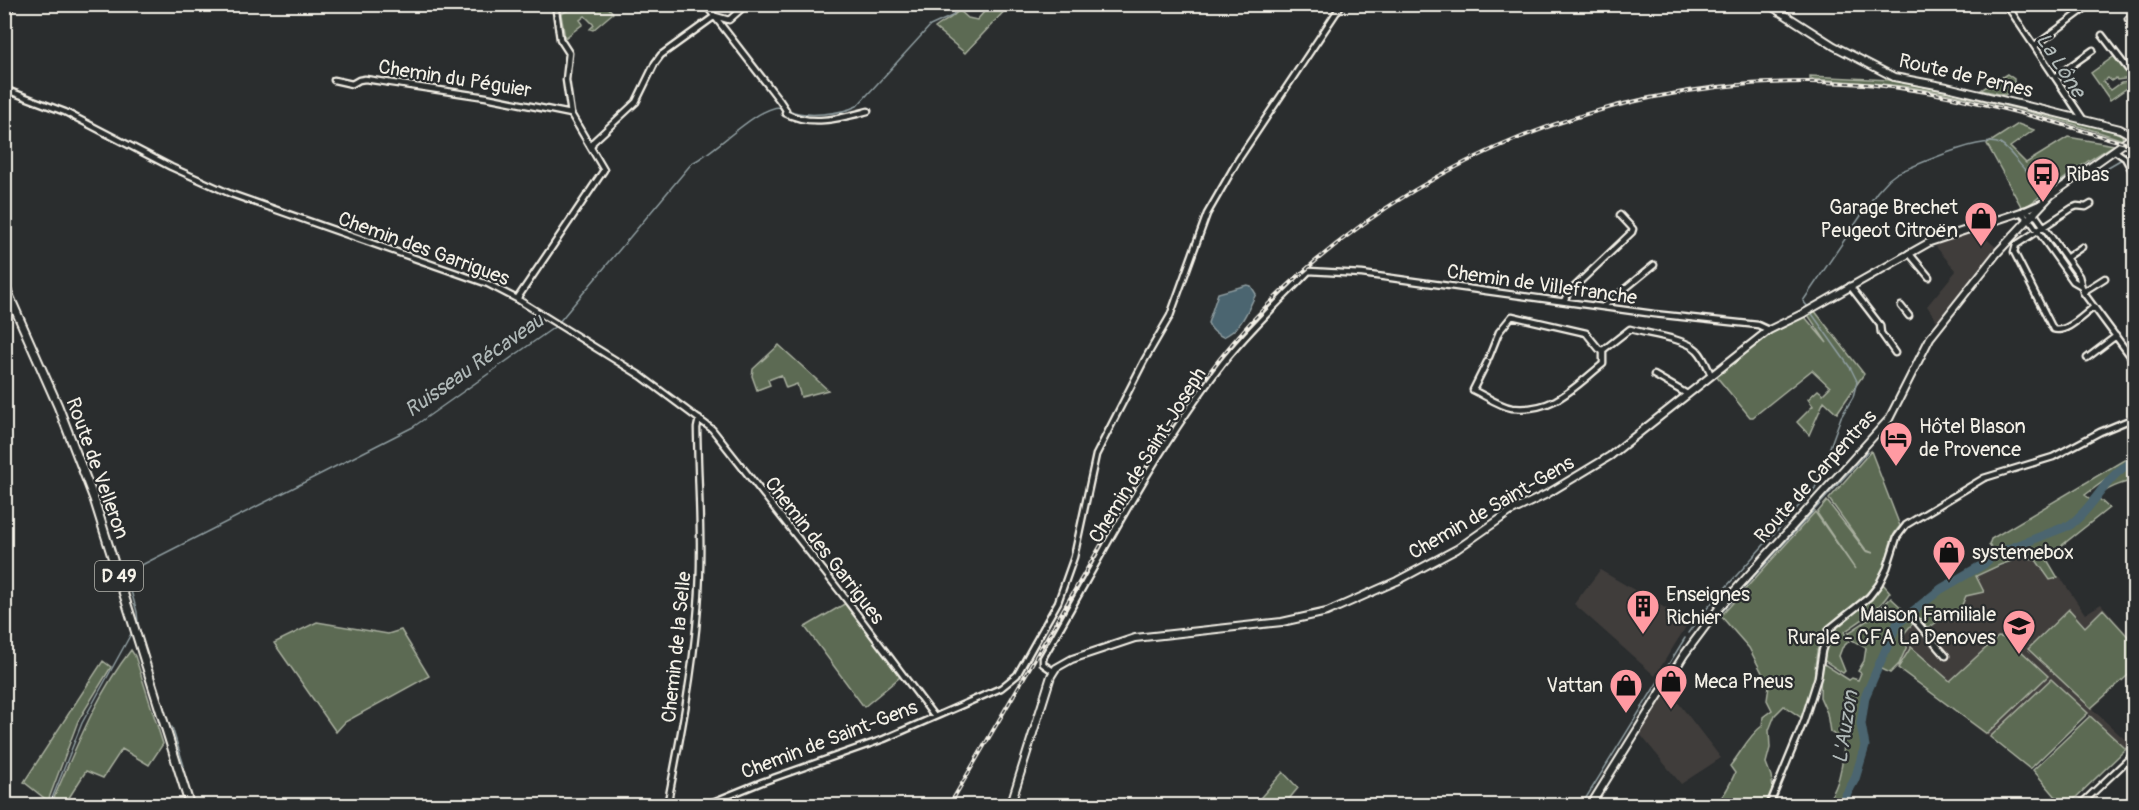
<svg xmlns="http://www.w3.org/2000/svg" width="2139" height="810" font-family="Pangolin,sans-serif">
<rect width="100%" height="100%" fill="#2a2d2e"/>
<filter id="ink" filterUnits="userSpaceOnUse"><feTurbulence type="fractalNoise" baseFrequency=".0167" numOctaves="2"/><feDisplacementMap in="SourceGraphic" scale="12" xChannelSelector="R" yChannelSelector="G"/><feConvolveMatrix kernelMatrix="1 2 1 2 8 2 1 2 1" color-interpolation-filters="sRGB"/></filter>
<g filter="url(#ink)">
<!-- built -->
<path fill="#3f3c3b" d="M1976 230 1996 247 1937 321 1927 306 1956 271 1933 243Z
M2026 548 2050 580 2060 577 2085 614 2101 604 2134 642V670L2092 709 2134 748V759L2088 714 2030 769 1896 666 1901 637 1913 622 1930 628 1942 619 1958 614 1967 596 1983 592 1976 576 2012 562 2014 550Z
M1600 570 1689 622 1655 676 1574 604Z
M1667 688 1721 758 1681 784 1639 733Z"/>
<!-- green -->
<path fill="#5b6b53" stroke="#a8ae9e" stroke-width="1.5" d="M579 4 606 5 613 13 593 30 590 29 594 25 585 16 580 20 583 24 565 38 561 14Z
M990 5H1010L965 53 935 28C944 21 952 19 959 10L968 18 977 20Z
M2116 55 2133 78 2117 80 2116 78 2111 81 2108 78 2103 82 2111 90 2121 83 2134 81V83L2110 100 2091 73Z
M2007 74 2014 79V87L2005 95 1981 90Z
M1810 76 1890 80 1968 94 2105 128 2122 135 2123 140C2054 117 1982 98 1910 87 1877 83 1844 81 1810 79Z
M2018 124 2034 130 2010 147 2026 163 2068 137 2114 145 2088 161 2027 206 2022 208 1987 144Z
M1814 310 1864 374 1837 413 1824 401 1809 435 1797 422 1813 406 1808 399 1818 390 1823 394 1830 387 1812 370 1753 417H1750L1716 376 1772 333 1804 316 1827 343 1808 315Z
M779 345 828 390 801 397 797 384 786 388 781 375 768 380 770 385 757 390 752 376 753 369Z
M1871 451 1900 526C1887 539 1889 562 1880 577 1866 601 1839 610 1824 633 1814 648 1816 671 1813 687 1810 698 1806 708 1802 718L1784 706 1775 715 1769 730 1770 748 1766 763 1771 776 1773 789 1768 805 1709 806C1723 801 1729 786 1735 773L1730 766C1741 753 1748 736 1762 726L1763 717 1772 710 1767 700 1769 686 1749 648 1721 616 1815 512 1855 569 1817 513 1827 501 1866 551 1873 553 1866 550 1829 499Z
M2124 460 2131 461 2085 495 2093 501 2110 478 2134 462V480C2123 483 2105 488 2098 498L2109 508 2046 558 2058 578 2050 580 2036 560 2028 559 2029 551 2026 548 2014 550 2012 561 2000 565 1976 576 1984 592 1966 596 1958 614C1953 615 1948 616 1943 618 1928 626 1931 634 1913 623L1901 637 1907 646 1899 664 1890 673 1876 666 1862 696 1859 724 1863 745 1852 778 1838 805H1820C1839 799 1844 757 1844 740L1830 732 1827 713 1820 697 1821 662 1849 680 1852 678 1858 680 1861 673 1858 671 1864 661 1866 648 1852 640 1848 633 1868 620 1891 598 1907 613 1937 590 1983 564 1987 558 1993 554V550L1989 545 1991 539Z
M1883 584 1890 592C1879 610 1860 621 1844 632L1849 641 1842 648 1839 656 1845 671 1843 673 1822 659 1828 639 1834 631 1868 601Z
M846 603 900 677 864 707 805 627Z
M2069 609 2085 627 2103 609 2134 643V670L2091 708 2028 649Z
M317 622 388 634 401 630 429 676 345 722 336 732 274 643Z
M1998 637 2007 638 2048 676 1987 734 1898 668 1911 647 1950 681Z
M131 650 135 656 163 744 149 765 122 749 103 778 86 771 65 804 53 800C76 748 96 695 131 650Z
M103 661 111 667 78 721 48 801 24 782Z
M2051 679 2088 713 2030 769 1990 737Z
M2090 716 2126 749 2068 805H2063L2033 770Z
M1283 772 1298 788 1284 805H1254Z"/>
<!-- water -->
<path fill="#4b6570" stroke="#8f9da0" stroke-width="1.5" d="M1247 285 1251 286 1256 294C1247 311 1242 329 1223 337 1216 334 1211 330 1208 323L1218 293Z"/>
<g fill="none" stroke-linecap="round" stroke-linejoin="round">
<!-- stream -->
<path stroke="#8f9da0" stroke-width="1.5" d="M2015 12 2026 4
M2011 15 2076 116
M789 110C805 118 841 114 857 106L930 26 952 16 960 4
M2129 161 2134 168
M2096 166 2103 170 2122 159
M1808 307 1803 301 1877 192 1889 179 1897 173C1917 165 1982 135 2000 144 2009 149 2018 163 2026 171H2042L2054 187 2090 162 2092 163
M559 322 692 163C715 153 757 105 782 107
M1719 615 1868 451
M138 623 137 612 126 573 413 427 556 326
M1688 633 1701 615 1815 488 1841 417 1853 397 1857 381 1851 369 1810 311
M1697 643 1714 620
M147 682 164 735
M1668 686 1694 647
M1649 703 1674 664
M172 727 184 766
M1615 772 1639 734
M49 806 82 723 132 632
M1581 806 1685 638"/>
<!-- river -->
<path stroke="#4b6570" stroke-width="9" d="M1840 806 1855 779 1865 746 1861 724 1865 697 1897 624 1941 589 1984 564 1993 555 2070 525C2095 507 2105 475 2134 461"/>
<defs>
<path id="street" d="M705 4 780 101 786 110 785 113C812 127 841 118 868 111
M2006 4 2083 119
M1779 12 1787 4
M4 16 13 4
M2128 19 2134 15
M2102 35 2134 77
M2035 46 2086 8 2084 4
M2055 77 2093 50
M334 80 352 84 359 80 365 79 486 97 571 114
M4 89 65 112 171 167 231 194 488 284 517 299 641 376 712 429 842 594 934 716
M591 148 593 142 636 102 655 63 661 55 715 16 729 20 747 4
M2115 151 2125 158 2134 174
M2042 203 2021 212 2032 223 2073 281 2080 285
M2091 204 2086 207 2077 206 2072 208 2016 245 2014 252 2053 329C2066 334 2083 315 2094 307
M2024 210 2037 217 2079 276 2083 292 2134 361
M1909 253 1929 277
M2066 258 2082 247
M1850 286 1880 325 1881 333 1895 353
M2083 292 2105 278
M517 299 604 170 571 114 566 80 569 53 560 39 555 4
M1564 301 1568 293 1632 232 1633 229 1620 215
M1604 306 1654 265
M1901 306 1909 316
M1489 357 1499 332 1512 316 1586 333 1599 349 1603 350 1630 329C1647 334 1684 338 1697 350 1704 357 1707 366 1711 375
M2087 358 2116 336
M1487 362 1473 390C1484 395 1499 406 1512 408 1554 412 1573 388 1603 364V350
M1654 375 1687 394
M1915 620 1946 656
M1053 671 1043 664V658C1100 559 1152 454 1223 363 1249 330 1280 301 1309 271L1362 274 1654 314 1758 325 1769 330
M667 806C680 740 693 673 698 607 703 548 698 487 697 428L699 419
M703 806 762 782 884 739 1001 688 1017 675 1058 602 1074 557 1096 455 1144 361 1170 316 1207 214 1238 160 1342 4
M1010 806 1013 797 1022 806
M1769 806 1804 721 1818 677 1822 651 1829 629 1869 597 1879 584 1887 568 1897 537 1906 525 1984 478 2053 457 2100 432 2134 418
M2079 806 2134 754"/>
<path id="secondary" d="M1768 4 1834 46 1894 77 1947 87 2048 111 2120 129 2134 137
M1013 797 1051 676 1056 668 1072 659 1135 638 1282 622 1327 612 1397 581 1457 549 1510 512 1547 494 1610 456 1769 330 1804 313 1930 242 2021 212
M1590 806 1684 655 1719 608 1889 419 1930 338 1998 252 2051 195 2134 136"/>
<path id="primary" d="M4 284 58 406 94 499 190 806"/>
</defs>
<!-- street casing -->
<use href="#street" stroke="#f4f1e8" stroke-width="9"/>
<!-- secondary casing -->
<use href="#secondary" stroke="#f4f1e8" stroke-width="10"/>
<!-- primary casing -->
<use href="#primary" stroke="#f4f1e8" stroke-width="11"/>
<!-- street -->
<use href="#street" stroke="#2a2d2e" stroke-width="4.5"/>
<!-- secondary -->
<use href="#secondary" stroke="#2a2d2e" stroke-width="6"/>
<!-- primary -->
<use href="#primary" stroke="#2a2d2e" stroke-width="7"/>
<defs>
<path id="rail" d="M949 806 1161 442C1188 400 1217 359 1251 322 1408 157 1619 72 1847 83 1917 86 1986 104 2054 122 2081 130 2107 139 2134 145"/>
</defs>
<!-- rail casing -->
<use href="#rail" stroke="#f4f1e8" stroke-width="4"/>
<!-- rail -->
<use href="#rail" stroke="#2a2d2e" stroke-width="1.5" stroke-dasharray="4.5" stroke-linecap="butt"/>
</g>
</g>
<!-- icons -->
<defs>
<symbol id="bus-pin" viewBox="-11 -11 22 30"><path d="M0 17L-7.5 6A9.5 9.5 0 1 1 7.5 6Z" fill="#ff9aa2" stroke="#2a2d2e"/><path d="M-5-6H5V4H4V6H2V4H-2V6H-4V4H-5ZM-3.5-4V0h7V-4ZM-3.5 1.2v1.5H-2V1.2ZM2 1.2v1.5H3.5V1.2Z" fill="#111"/></symbol>
<symbol id="shop-pin" viewBox="-11 -11 22 30"><path d="M0 17L-7.5 6A9.5 9.5 0 1 1 7.5 6Z" fill="#ff9aa2" stroke="#2a2d2e"/><path d="M-5-2.5h2.3a2.7 3.5 0 0 1 5.4 0H5L5.5 6h-11ZM-1.5-2.5h3a1.5 2.3 0 0 0-3 0Z" fill="#111"/></symbol>
<symbol id="hotel-pin" viewBox="-11 -11 22 30"><path d="M0 17L-7.5 6A9.5 9.5 0 1 1 7.5 6Z" fill="#ff9aa2" stroke="#2a2d2e"/><path d="M-6-4.5h1.5V1H6V5H4.5V3h-9V5H-6ZM-4 0a1.8 1.8 0 1 1 3.6 0ZM.5 0V-2.5h3Q6-2.5 6 0Z" fill="#111"/></symbol>
<symbol id="building-pin" viewBox="-11 -11 22 30"><path d="M0 17L-7.5 6A9.5 9.5 0 1 1 7.5 6Z" fill="#ff9aa2" stroke="#2a2d2e"/><path d="M-4-6H4V6H1V3H-1V6H-4ZM-2.5-4.3h1.7v1.8h-1.7ZM.8-4.3h1.7v1.8H.8ZM-2.5-1h1.7V.8h-1.7ZM.8-1h1.7V.8H.8Z" fill="#111"/></symbol>
<symbol id="school-pin" viewBox="-11 -11 22 30"><path d="M0 17L-7.5 6A9.5 9.5 0 1 1 7.5 6Z" fill="#ff9aa2" stroke="#2a2d2e"/><path d="M0-5L7-2L0 1L-7-2ZM-4 1L0 2.5L4 1V4Q0 6-4 4Z" fill="#111"/></symbol>
</defs>
<g fill-rule="evenodd">
<use href="#bus-pin" x="2024" y="155" width="38" height="52"/>
<use href="#shop-pin" x="1962" y="199" width="38" height="52"/>
<use href="#hotel-pin" x="1877" y="419" width="38" height="52"/>
<use href="#shop-pin" x="1930" y="533" width="38" height="52"/>
<use href="#building-pin" x="1624" y="587" width="38" height="52"/>
<use href="#school-pin" x="2000" y="607" width="38" height="52"/>
<use href="#shop-pin" x="1652" y="662" width="38" height="52"/>
<use href="#shop-pin" x="1607" y="666" width="38" height="52"/>
</g>
<g text-anchor="middle" stroke-width="4.5" stroke-linejoin="round" paint-order="stroke">
<!-- shield labels -->
<rect fill="#2a2d2e" stroke="#b7b6b0" stroke-width="1.5" x="95" y="561" width="48" height="30" rx="4.5"/>
<g font-size="18" font-weight="bold" fill="#f4f1e8">
<text x="119" y="582">D 49</text>
</g>
<!-- street labels -->
<g font-size="20" fill="#f4f1e8" stroke="#2a2d2e">
<text transform="translate(1966 75) rotate(13)" y="7">Route de Pernes</text>
<text transform="translate(455 78) rotate(9)" y="7">Chemin du Péguier</text>
<text transform="translate(424 248) rotate(20)" y="7">Chemin des Garrigues</text>
<text transform="translate(1542 284) rotate(8)" y="7">Chemin de Villefranche</text>
<text transform="translate(1147 455) rotate(-58)" y="7">Chemin de Saint-Joseph</text>
<text transform="translate(98 468) rotate(70)" y="7">Route de Velleron</text>
<text transform="translate(1815 476) rotate(-48)" y="7">Route de Carpentras</text>
<text transform="translate(1491 507) rotate(-30)" y="7">Chemin de Saint-Gens</text>
<text transform="translate(825 550) rotate(52)" y="7">Chemin des Garrigues</text>
<text transform="translate(676 647) rotate(-84)" y="7">Chemin de la Selle</text>
<text transform="translate(829 739) rotate(-21)" y="7">Chemin de Saint-Gens</text>
</g>
<!-- poi labels -->
<g font-size="20" fill="#f4f1e8" stroke="#2a2d2e" text-anchor="start">
<text x="2066" y="181">Ribas</text>
<text x="1958" y="214" text-anchor="end">Garage Brechet<tspan x="1958" dy="23">Peugeot Citroën</tspan></text>
<text x="1919" y="433">Hôtel Blason<tspan x="1919" dy="23">de Provence</tspan></text>
<text x="1972" y="559">systemebox</text>
<text x="1666" y="601">Enseignes<tspan x="1666" dy="23">Richier</tspan></text>
<text x="1996" y="621" text-anchor="end">Maison Familiale<tspan x="1996" dy="23">Rurale - CFA La Denoves</tspan></text>
<text x="1694" y="688">Meca Pneus</text>
<text x="1603" y="692" text-anchor="end">Vattan</text>
</g>
<!-- water labels -->
<g font-size="21" font-style="italic" fill="#b0b9b8" stroke="#2a2d2e">
<text transform="translate(2061 65) rotate(57)" y="7">La Lône</text>
<text transform="translate(474 365) rotate(-35)" y="7">Ruisseau Récaveau</text>
<text transform="translate(1845 727) rotate(-81)" y="7">L'Auzon</text>
</g>
</g>
<!-- margin -->
<rect width="2139" height="810" fill="none" stroke="#2a2d2e" stroke-width="24"/>
<rect x="12" y="12" width="2115" height="786" fill="none" stroke="#f4f1e8" stroke-width="2" filter="url(#ink)"/>
</svg>
